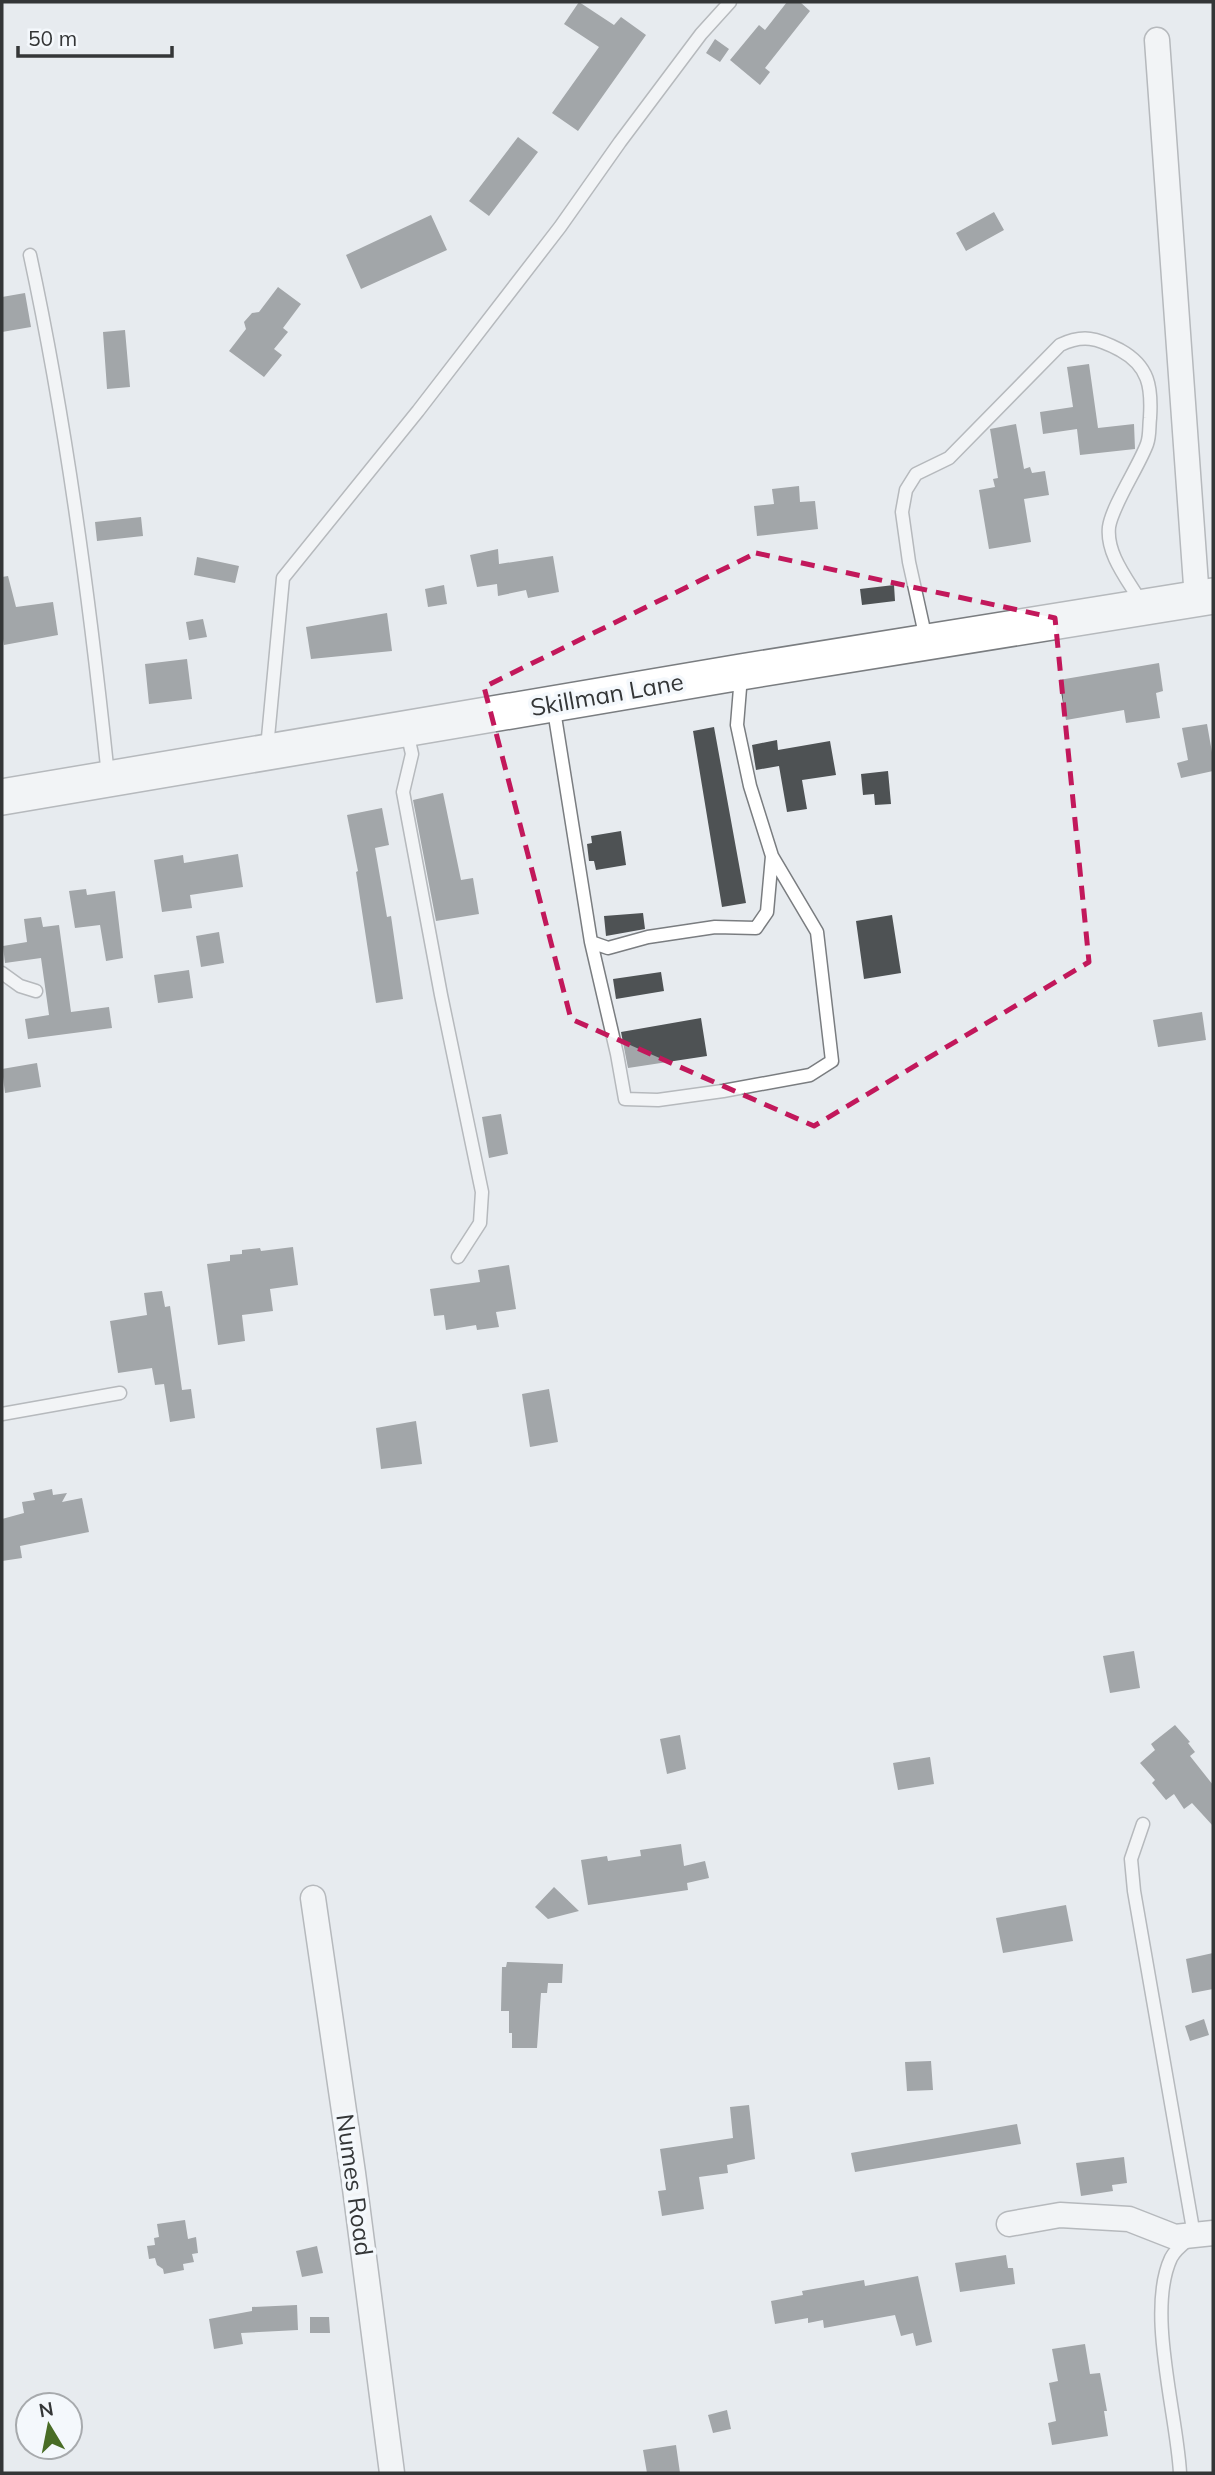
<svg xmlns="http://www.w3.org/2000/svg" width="1215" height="2475" font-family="Mulish,sans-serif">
<rect width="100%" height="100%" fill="#e7ebef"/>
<!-- building -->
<path fill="#4e5254" d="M579 2 614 25 621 17 646 35 578 131 552 113 599 47 564 24Z
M787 2H800L810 11 765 68 770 72 760 85 730 60 759 25 765 30Z
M715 39 729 49 720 62 706 53Z
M518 137 538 152 489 216 469 201Z
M994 212 1004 230 966 251 956 233Z
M431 215 447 250 361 289 346 255Z
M278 287 301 304 283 328 288 332 274 349 282 355 264 377 229 351 246 329 244 322 252 313 259 312Z
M25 293 31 327 2 332V297Z
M125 330 130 387 107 389 103 332Z
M1089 364 1098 428 1134 424 1135 449 1080 455 1077 429 1043 434 1040 412 1073 407 1067 367Z
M1016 424 1024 469 1030 467 1032 473 1045 471 1049 495 1024 499 1031 542 989 549 979 490 995 487 993 479 998 478 990 429Z
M799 486 800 502 815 501 818 529 757 536 754 506 774 504 772 489Z
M141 517 143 536 97 541 95 522Z
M498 549 499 564 553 556 559 592 528 598 526 590 498 596 497 584 477 587 470 555Z
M197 557 239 566 235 583 194 575Z
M8 576 16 607 53 602 58 635 4 645 2 633V577Z
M444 585 447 604 428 607 425 589Z
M894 585 895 601 862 605 860 589Z
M387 613 392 651 311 659 306 627Z
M203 619 207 637 189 640 186 622Z
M187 659 192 699 149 704 145 664Z
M1159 663 1163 691 1156 693 1160 718 1126 723 1124 710 1066 720 1059 680Z
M1207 724 1213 758V771L1181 778 1177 763 1188 760 1182 728Z
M714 727 746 903 722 907 693 731Z
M777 740 778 750 830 741 836 775 802 780 807 809 787 812 779 766 756 770 752 745Z
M888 771 891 804 875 805 874 794 863 795 861 774Z
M443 793 461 880 473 878 479 914 436 921 413 800Z
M382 808 389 845 375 848 387 917 391 916 403 999 376 1003 356 872 358 871 347 815Z
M621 831 626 865 596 870 594 861H589L587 844 592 843 591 836Z
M238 854 243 887 190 895 192 908 162 912 154 860 183 855 184 863Z
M86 889 87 895 115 891 123 958 106 961 100 925 75 928 69 891Z
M643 913 645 929 606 936 604 916Z
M892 915 901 973 864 979 856 921Z
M41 917 43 927 59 925 71 1012 109 1007 112 1028 28 1039 25 1019 49 1015 41 958 5 963 3 946 27 942 24 919Z
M219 932 224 963 201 967 196 936Z
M189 970 193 998 158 1003 154 975Z
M661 972 664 991 616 999 613 979Z
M1202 1012 1206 1040 1158 1047 1153 1020Z
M701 1018 707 1056 628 1068 621 1032Z
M37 1063 41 1087 5 1093 2 1069Z
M501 1114 508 1154 489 1158 482 1117Z
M293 1247 298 1285 270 1289 273 1311 242 1315 245 1341 218 1345 207 1264 230 1261V1255L242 1254V1250L260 1248 261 1251Z
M509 1265 516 1309 496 1312 499 1327 477 1330 476 1325 446 1330 444 1315 434 1316 430 1289 480 1282 478 1270Z
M162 1291 165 1307 170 1306 182 1390 191 1389 195 1418 170 1422 164 1384 155 1385 152 1368 118 1373 110 1321 147 1315 144 1293Z
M549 1389 558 1442 530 1447 522 1394Z
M416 1421 422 1464 381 1469 376 1428Z
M52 1489 53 1495 67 1493 62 1502 82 1498 89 1532 20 1546 22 1558 2 1561V1519L24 1513 22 1502 35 1500 33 1493Z
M1134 1651 1140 1688 1110 1693 1103 1656Z
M1175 1725 1190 1742 1188 1743 1195 1752 1190 1756 1213 1785V1826L1192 1803 1184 1809 1174 1794 1166 1800 1152 1783 1155 1780 1140 1763 1155 1750 1151 1744Z
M680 1735 686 1769 667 1774 660 1739Z
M930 1757 934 1784 898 1790 893 1763Z
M681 1844 684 1866 705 1861 709 1878 687 1883 688 1890 588 1905 581 1860 607 1856 608 1861 641 1856 640 1850Z
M554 1887 579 1911 548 1919 535 1907Z
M1066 1905 1073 1941 1003 1953 996 1918Z
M1213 1953V1989L1192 1993 1186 1959Z
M507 1962 563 1964 562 1983H548L547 1993H541L537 2048H512V2033H509V2011H501L502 1967H506Z
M1204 2019 1209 2035 1190 2041 1185 2026Z
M931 2061 933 2090 907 2091 905 2062Z
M749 2105 755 2159 727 2165 728 2173 699 2177 704 2209 662 2216 658 2191 666 2190 660 2149 733 2138 730 2107Z
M1017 2124 1021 2144 855 2172 851 2153Z
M1124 2157 1127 2183 1112 2185 1113 2191 1081 2196 1076 2163Z
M185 2220 188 2239 196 2237 198 2253 192 2254 194 2262 183 2264 184 2270 164 2274 163 2269 157 2265 155 2258 149 2259 147 2246 155 2245 154 2238 159 2237 157 2224Z
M317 2246 323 2273 302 2277 296 2251Z
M1006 2255 1008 2268H1013L1015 2284 960 2292 955 2263Z
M918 2276 932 2342 916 2346 913 2333 901 2336 895 2315 824 2328 823 2320 808 2323V2318L775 2324 771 2301 803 2295 802 2291 864 2280 865 2286Z
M297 2305 298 2330 241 2333 243 2344 214 2349 209 2319 252 2311V2307Z
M310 2317H329L330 2333H310Z
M1085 2344 1090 2374 1100 2373 1107 2411H1104L1108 2436 1052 2445 1048 2423 1056 2421 1049 2383 1058 2381 1052 2349Z
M727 2410 731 2429 713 2433 708 2415Z
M676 2445 680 2473H647L643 2450Z"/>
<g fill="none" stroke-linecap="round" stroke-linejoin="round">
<defs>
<path id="lane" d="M30 255C67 426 90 601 108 776
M926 639 909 562 902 512 906 490 916 474 949 458 1060 345C1083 334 1097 338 1120 350 1149 366 1152 387 1150 418 1149 426 1150 436 1147 444 1139 466 1112 506 1109 527 1106 555 1129 581 1142 604
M553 704 591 942 617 1054 625 1099 658 1100 723 1091 810 1075 832 1061 817 932 772 856 750 786 737 725 741 676
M407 732 412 754 403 792 441 995 482 1192 480 1223 458 1257
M267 748 283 578 418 411 560 227 620 142 701 34 730 2
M591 942 608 948 648 937 715 927 756 928 767 912 772 856
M2 973 20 986 36 991
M2 1414 120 1393
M1143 1824 1131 1859 1134 1891 1194 2235C1186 2242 1176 2248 1171 2258 1146 2311 1177 2414 1180 2473"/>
<path id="street" d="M1157 40 1197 599
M313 1898 353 2173 392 2473
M1009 2224 1060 2215 1129 2219 1175 2237 1213 2233"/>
<path id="secondary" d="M2 797 741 672 1213 596"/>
</defs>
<!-- lane casing -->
<use href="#lane" stroke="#7a7d80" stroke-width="15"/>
<!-- street casing -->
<use href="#street" stroke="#7a7d80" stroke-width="27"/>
<!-- secondary casing -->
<use href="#secondary" stroke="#7a7d80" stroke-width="38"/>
<!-- lane -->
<use href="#lane" stroke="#fff" stroke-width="12"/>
<!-- street -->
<use href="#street" stroke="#fff" stroke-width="24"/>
<!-- secondary -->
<use href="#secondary" stroke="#fff" stroke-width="35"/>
</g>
<!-- marked area -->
<path d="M0 0H1215V2475H0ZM756 553 1055 618 1089 962 814 1126 571 1019 484 687Z" fill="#e7ebef" fill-opacity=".55" fill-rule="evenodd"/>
<path fill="none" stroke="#c2185b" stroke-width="5" stroke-dasharray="14 9" stroke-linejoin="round" d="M756 553 1055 618 1089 962 814 1126 571 1019 484 687Z"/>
<g text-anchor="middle" stroke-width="7" stroke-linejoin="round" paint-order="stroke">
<!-- street labels -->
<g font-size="24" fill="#343637" stroke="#f4f8fc">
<text transform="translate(607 695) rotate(-10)" y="8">Skillman Lane</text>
<text transform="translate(354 2185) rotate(82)" y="8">Numes Road</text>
</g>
</g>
<!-- border -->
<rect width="1215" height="2475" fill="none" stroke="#343637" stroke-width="7"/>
<!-- north arrow -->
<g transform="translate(49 2426) rotate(350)"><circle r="33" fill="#f4f8fc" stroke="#a7aaad" stroke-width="2"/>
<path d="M0-5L12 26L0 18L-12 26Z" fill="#486c25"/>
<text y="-10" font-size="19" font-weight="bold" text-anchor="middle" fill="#343637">N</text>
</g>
<!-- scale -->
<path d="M18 46v10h154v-10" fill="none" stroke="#343637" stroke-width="3.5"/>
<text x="28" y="46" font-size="21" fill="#343637" stroke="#f4f8fc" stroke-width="5" paint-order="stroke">50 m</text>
</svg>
